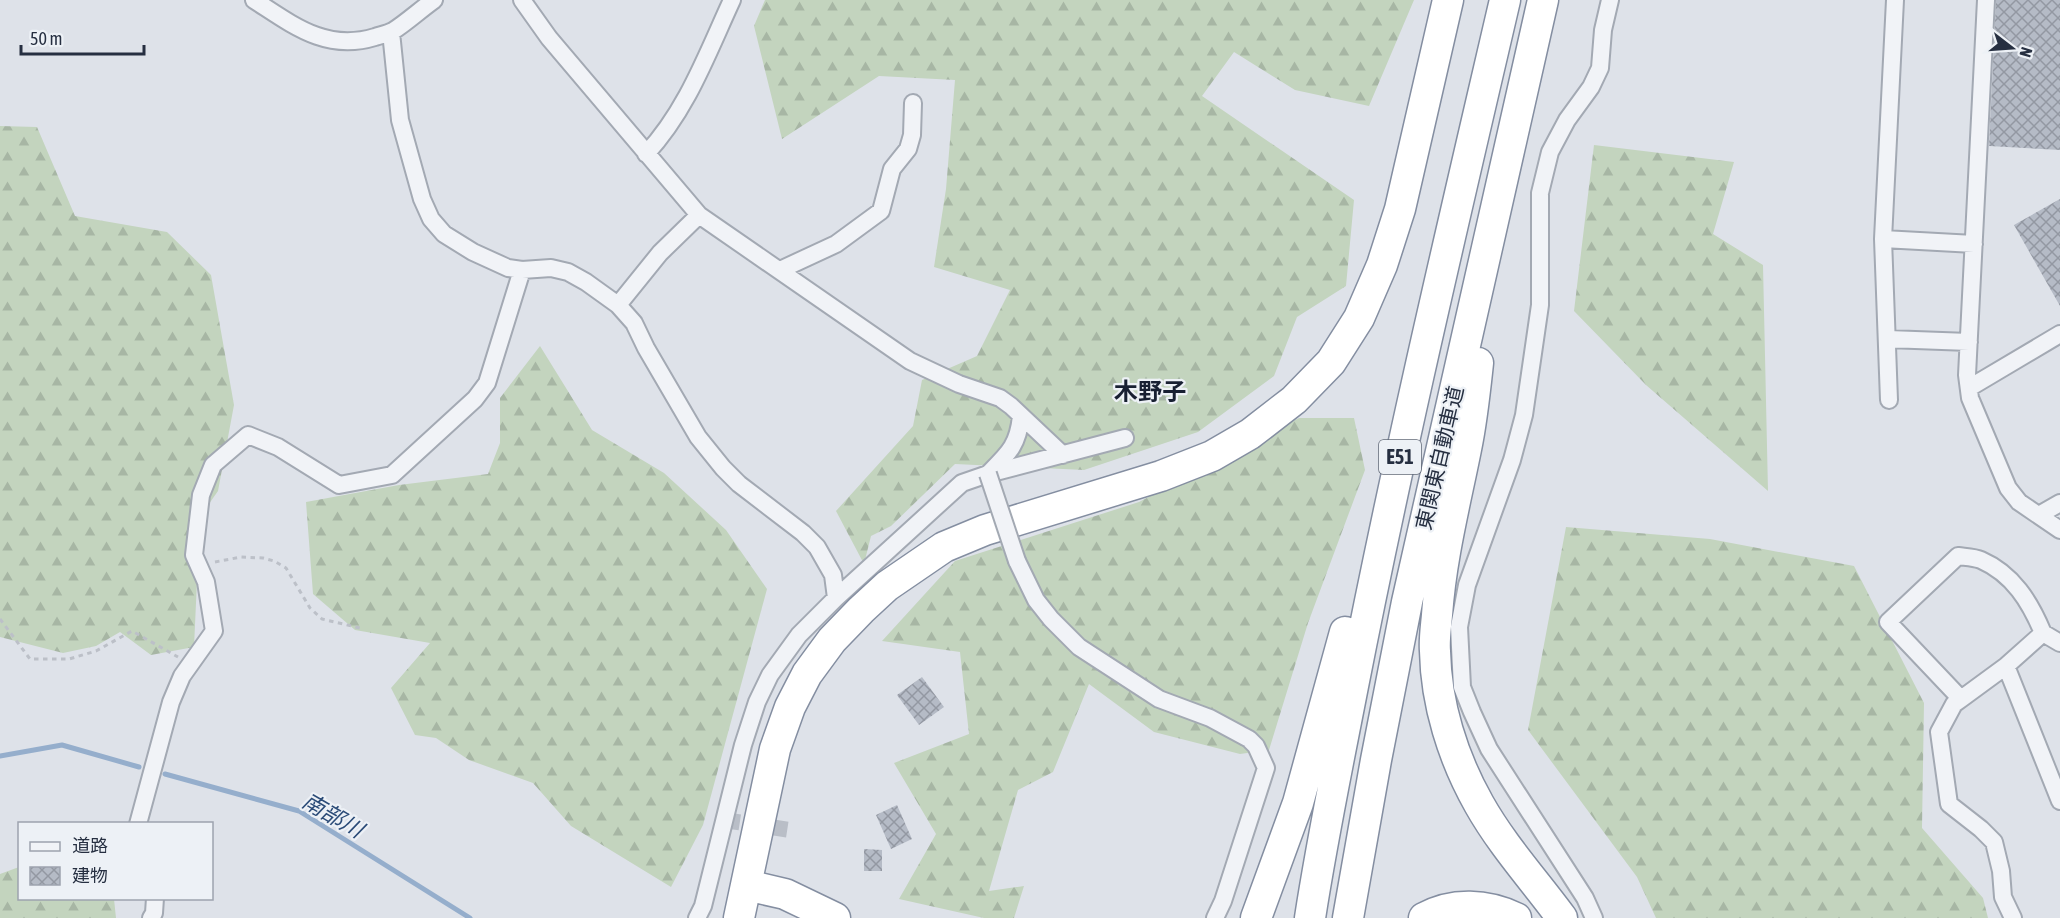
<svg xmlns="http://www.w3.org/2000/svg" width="2060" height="918" font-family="'Asap Condensed','Noto Sans JP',sans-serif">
<defs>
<pattern id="forest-firs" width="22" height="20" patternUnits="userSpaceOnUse" patternTransform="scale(1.5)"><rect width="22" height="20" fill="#c3d4be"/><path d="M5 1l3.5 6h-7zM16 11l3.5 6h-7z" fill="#a7b6a4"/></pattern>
<pattern id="building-cross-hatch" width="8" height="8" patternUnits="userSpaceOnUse" patternTransform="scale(1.5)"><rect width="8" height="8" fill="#b5bbc6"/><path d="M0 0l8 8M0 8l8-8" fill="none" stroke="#9398a2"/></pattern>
</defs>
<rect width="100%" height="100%" fill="#dee2e9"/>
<!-- forest -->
<path fill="url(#forest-firs)" d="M765 0H1414L1369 106 1295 90 1234 52 1202 96 1354 200 1346 286 1297 317 1274 376 1198 432 1084 470 955 464 891 526 871 536 864 564 836 511 913 426 922 380 977 356 1010 290 934 267 946 189 955 80 879 76 782 139 754 26Z
M0 126 37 127 75 216 167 232 211 275 234 405 218 491 190 531 197 581 194 647 151 655 120 632 96 646 63 653 0 637Z
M1594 145 1734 162 1713 234 1763 265 1768 491 1646 385 1574 311Z
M540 346 592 430 664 473 726 530 767 589 703 825 671 887 571 826 533 783 469 760 436 738 415 735 391 688 430 643 355 630 313 594 306 502 399 485 488 474 500 443V398Z
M1299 418H1354L1365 470 1308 623 1269 750 1240 754 1154 732 1089 684 1053 772 1018 790 989 891 1024 886 1014 918H984L899 899 936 834 894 763 969 734 960 652 882 641 955 561 1139 502Z
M1566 527 1710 539 1854 566 1924 703 1922 828 1983 898 1988 918H1656L1637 877 1528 730Z
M19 867 20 898 114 899 116 918H0V874Z"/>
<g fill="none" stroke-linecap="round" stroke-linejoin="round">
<!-- stream -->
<path stroke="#95aecc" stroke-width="5" d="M0 756 62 745 139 767
M165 774 299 811 470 918"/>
</g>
<!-- building -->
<path fill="url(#building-cross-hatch)" d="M1996 0H2060V150L1989 146Z
M2060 199V306L2014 225Z
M922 677 944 707 919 725 897 695Z
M897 805 912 839 891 849 876 815Z
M864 849 882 850V871H864Z"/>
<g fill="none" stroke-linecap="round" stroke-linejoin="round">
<!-- street-tunnel -->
<path stroke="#b9bec7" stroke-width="16" stroke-dasharray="16 8" stroke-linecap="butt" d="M724 820 790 830"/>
<defs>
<path id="street" d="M254 0C293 25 326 52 375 37 381 35 387 34 393 31 407 22 420 10 434 0
M522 0 549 38 699 215 910 361 959 384 1000 398 1011 406 1063 455
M1986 0 1967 375 1970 398 2008 488 2019 502 2060 530
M391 32 400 120 422 199 431 219 444 234 473 252 508 268 522 270 551 268 568 272 586 282 618 305 634 323 646 348 698 437 723 468 739 484 803 533 817 547 833 575 836 598
M646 154C687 110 707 54 732 0
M1883 239 1974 244
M780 270 836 244 881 211 892 169 908 149 912 135 913 103
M618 305 660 253 699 215
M1888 339 1969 342
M1969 388 2060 334
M1889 400 1883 239 1895 0
M989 473C1009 453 1018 445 1021 416
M2039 515 2060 503
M1017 561 1036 600 1051 619 1079 647 1159 699 1210 718 1249 739 1256 746 1266 768 1223 901 1215 918
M2043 633 2060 643
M2006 666 2060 801
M1961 699 1888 622 1958 556C1965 557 1974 557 1981 560 2013 574 2030 602 2043 633L2006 666 1961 699 1954 704 1939 732 1949 804 1981 829 1994 842 2001 871 2003 897 2013 918
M138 824 171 702 182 676 214 631 206 582 194 555 201 495 213 465 248 435 278 447 339 485 392 475 475 399 487 383 522 270
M151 918 154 913 155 898
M697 918 703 906 743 745 757 702 770 675 799 635 836 598 962 483 988 474 1125 438
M1594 918 1585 898 1489 749 1472 712 1462 687 1459 627 1467 585 1512 460 1524 415 1540 305V193L1550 152 1567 120 1591 87 1600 68 1603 30 1610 0"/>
<path id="highway" d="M1478 363C1475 391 1472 421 1466 449 1455 504 1441 558 1437 615 1436 627 1434 640 1435 651 1436 704 1453 758 1479 804 1502 845 1534 880 1562 918
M746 885 785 894 835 918
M739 918 775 749 790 707 807 674 832 640 861 610 887 586 944 547 985 530 1161 476 1212 456 1250 434 1294 400 1331 362 1359 318 1382 265 1400 209 1448 0
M1256 918 1298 803 1345 632
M1310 918C1322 840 1338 763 1353 686 1398 456 1452 228 1505 0
M1348 918 1376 760 1407 602 1543 0
M1424 918C1453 902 1487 904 1516 918"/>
</defs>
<!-- street casing -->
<use href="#street" stroke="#a3a9b3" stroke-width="20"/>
<!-- highway casing -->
<use href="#highway" stroke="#848ea1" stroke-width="33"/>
<!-- path -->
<path stroke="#bcc0c8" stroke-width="3" stroke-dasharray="4.5 4.5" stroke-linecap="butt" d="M215 562 241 557 263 558 274 561 286 568 310 608 322 619 364 629
M0 619 30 659H69L96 651 132 631 178 657"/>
<!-- street -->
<use href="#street" stroke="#f1f3f7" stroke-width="16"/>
<!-- highway -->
<use href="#highway" stroke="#fff" stroke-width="30"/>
<defs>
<path id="street-bridge" d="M988 474 1017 561"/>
</defs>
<!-- street-bridge casing -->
<use href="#street-bridge" stroke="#a3a9b3" stroke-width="20" stroke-linecap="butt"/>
<!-- street-bridge -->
<use href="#street-bridge" stroke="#f1f3f7" stroke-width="16"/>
</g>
<g text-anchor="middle" stroke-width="4.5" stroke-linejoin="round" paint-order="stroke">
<!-- shield labels -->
<rect fill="#edf1f6" stroke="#626977" stroke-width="1.5" x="1379" y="440" width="42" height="34" rx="4.5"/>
<g font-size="20" font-weight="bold" fill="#262f41">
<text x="1400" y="464">E51</text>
</g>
<!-- street labels -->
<g font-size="21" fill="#262f41" stroke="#edf1f6">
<text transform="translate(1440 458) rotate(-77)" y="7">東関東自動車道</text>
</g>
<!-- water labels -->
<g font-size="22" font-style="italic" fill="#2c4c78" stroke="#edf1f6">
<text transform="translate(333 815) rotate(30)" y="8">南部川</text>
</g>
<!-- quarter labels -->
<g font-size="24" font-weight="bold" fill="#182032" stroke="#edf1f6">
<text x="1150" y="400">木野子</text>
</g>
</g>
<!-- legend -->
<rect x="18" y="822" width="195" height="78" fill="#edf1f6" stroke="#9da3ae" stroke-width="1.5"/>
<rect x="30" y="842" width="30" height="9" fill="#f1f3f7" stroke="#9da3ae" stroke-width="1.5"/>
<text x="72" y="852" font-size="18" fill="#262f41">道路</text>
<rect x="30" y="867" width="30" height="18" fill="url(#building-cross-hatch)" stroke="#9da3ae" stroke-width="1.5"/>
<text x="72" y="882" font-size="18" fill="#262f41">建物</text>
<!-- north arrow -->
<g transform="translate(2012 48) rotate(107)" stroke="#edf1f6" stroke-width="4.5" paint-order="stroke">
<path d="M0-4.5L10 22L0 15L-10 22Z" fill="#262f41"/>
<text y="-9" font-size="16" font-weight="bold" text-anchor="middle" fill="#262f41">N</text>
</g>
<!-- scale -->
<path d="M21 45v9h123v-9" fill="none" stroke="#262f41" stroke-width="3"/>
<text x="30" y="45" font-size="18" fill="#262f41" stroke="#edf1f6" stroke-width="4.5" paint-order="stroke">50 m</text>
</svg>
